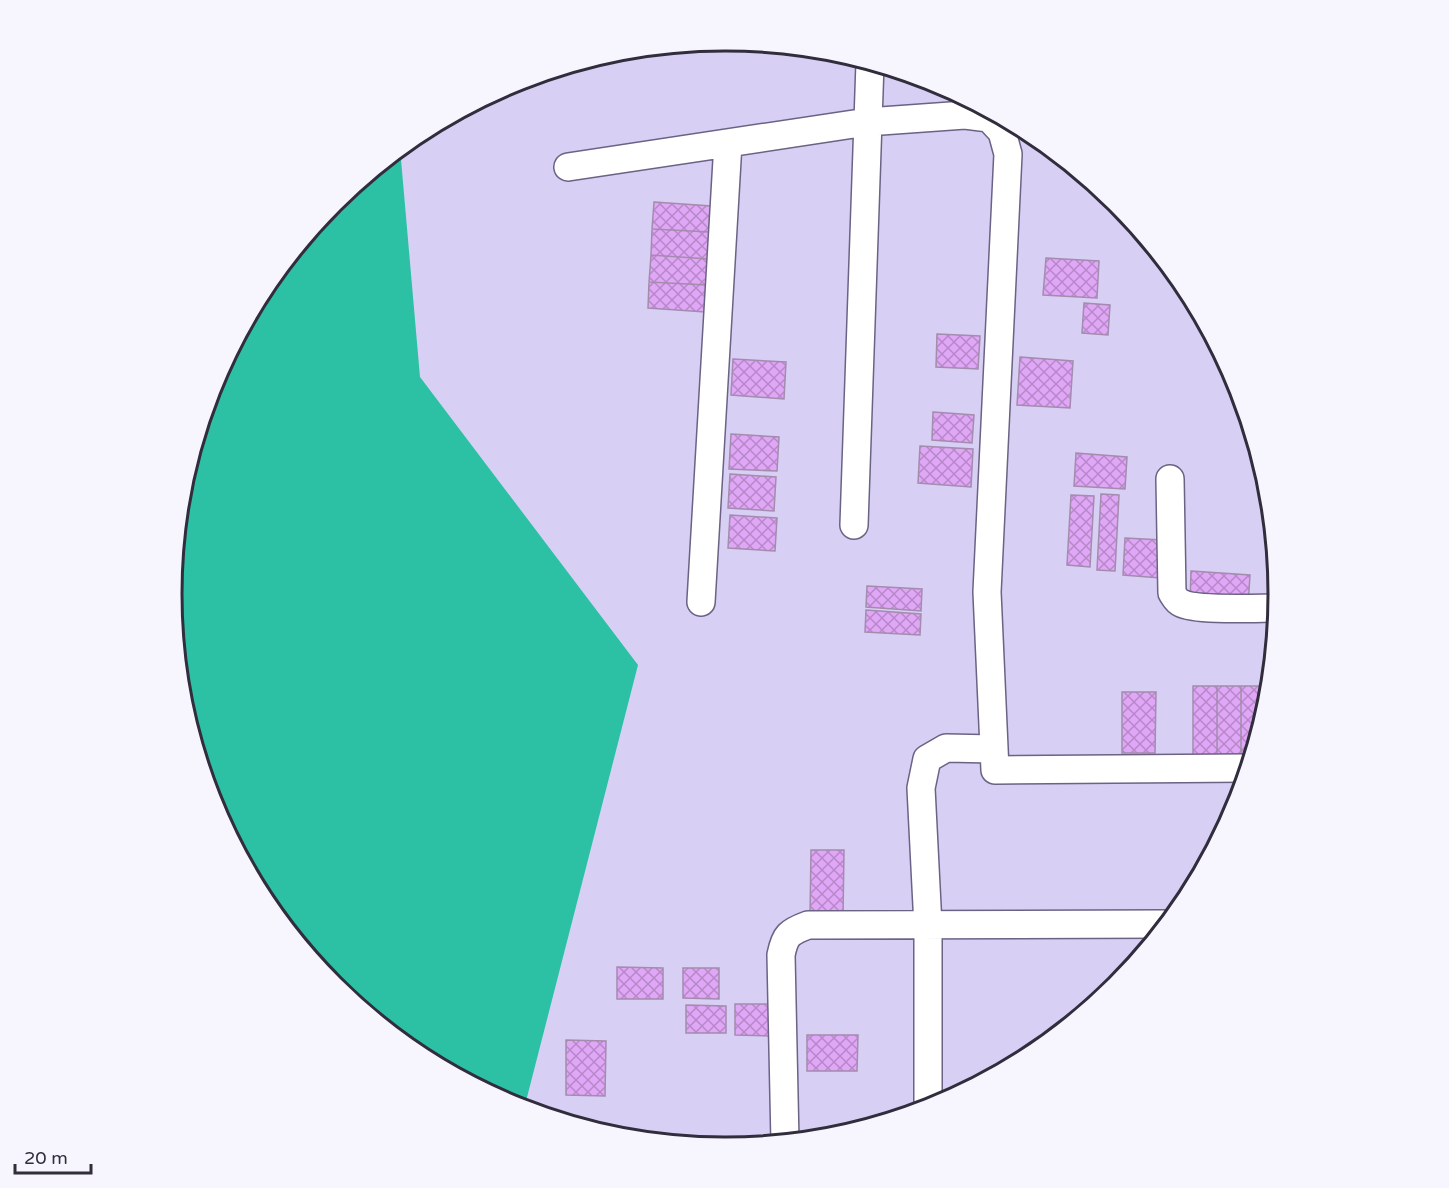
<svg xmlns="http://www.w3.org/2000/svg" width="1449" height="1188" font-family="'Varela Round',sans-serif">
<defs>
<pattern id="building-cross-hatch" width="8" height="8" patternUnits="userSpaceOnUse" patternTransform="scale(1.5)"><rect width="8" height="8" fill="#e1a7f7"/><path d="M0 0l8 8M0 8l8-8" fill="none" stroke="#b788c9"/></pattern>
</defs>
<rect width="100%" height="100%" fill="#d8cff5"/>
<!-- water -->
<path fill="#2cc0a4" d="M400 148 420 377 638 665 524 1109 512 1105 417 1054 333 985 264 901 213 805 182 702 171 594 182 486 213 382 264 286 333 202Z"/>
<!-- building -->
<path fill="url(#building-cross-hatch)" stroke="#a38cad" stroke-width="1.5" d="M654 202 711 206 709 232 652 229Z
M652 229 709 232 708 259 651 255Z
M651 255 708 259 706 285 649 282Z
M1046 258 1099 261 1097 298 1043 295Z
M649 282 706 285 705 312 648 308Z
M1084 303 1110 305 1108 335 1082 333Z
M937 334 980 336 978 369 936 367Z
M1020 357 1073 361 1070 408 1017 405Z
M733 359 786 362 784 399 731 395Z
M933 412 974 415 972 443 932 440Z
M731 434 779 437 777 471 729 469Z
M920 446 973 449 971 487 918 483Z
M1076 453 1127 457 1125 489 1074 486Z
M730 474 776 477 774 511 728 508Z
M1101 494 1119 495 1115 571 1097 570Z
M1071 495 1094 496 1090 567 1067 565Z
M730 515 777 518 775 551 728 548Z
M1125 538 1162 540 1160 578 1123 575Z
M1191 571 1250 575 1248 606 1190 603Z
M867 586 922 589 921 611 866 607Z
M866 610 921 614 920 635 865 632Z
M1193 686H1217V755H1193Z
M1217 686H1241V755H1217Z
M1241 686H1265V711L1251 755H1241Z
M1122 692H1156L1155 753H1122Z
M1232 793H1240L1232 814Z
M811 850H844L843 918 810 917Z
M617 967 663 968V999H617Z
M683 968H719V999L683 998Z
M735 1004H769V1036L735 1035Z
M686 1005 726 1006V1033H686Z
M807 1035H858L857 1071H807Z
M566 1040 606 1041 605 1096 566 1095Z"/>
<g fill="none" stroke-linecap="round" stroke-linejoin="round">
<defs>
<path id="minor" d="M568 167 867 122 965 115 989 118 1002 132 1008 154 987 592 995 770 1247 768
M1170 479 1172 593C1175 597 1176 601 1181 603 1196 611 1257 608 1277 608
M854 525 870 63
M701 602 728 143
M928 1108V926L921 788 927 759 946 748 994 749
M785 1142 781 955C785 935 789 932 808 925L1166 924"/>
</defs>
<!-- minor casing -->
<use href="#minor" stroke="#6b6284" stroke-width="30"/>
<!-- minor -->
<use href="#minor" stroke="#fff" stroke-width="27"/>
</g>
<!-- crop -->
<path d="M0 0H1449V1188H0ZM182 594a543 543 0 1 1 1086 0a543 543 0 1 1-1086 0Z" fill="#f7f5fd" fill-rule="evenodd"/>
<path fill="none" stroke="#312d3c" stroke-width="3" d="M182 594a543 543 0 1 1 1086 0a543 543 0 1 1-1086 0Z"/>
<!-- scale -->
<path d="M15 1164v9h76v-9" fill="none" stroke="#312d3c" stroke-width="3"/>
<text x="24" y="1164" font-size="18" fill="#312d3c" stroke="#f7f5fd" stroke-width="4.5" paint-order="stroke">20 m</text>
</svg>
